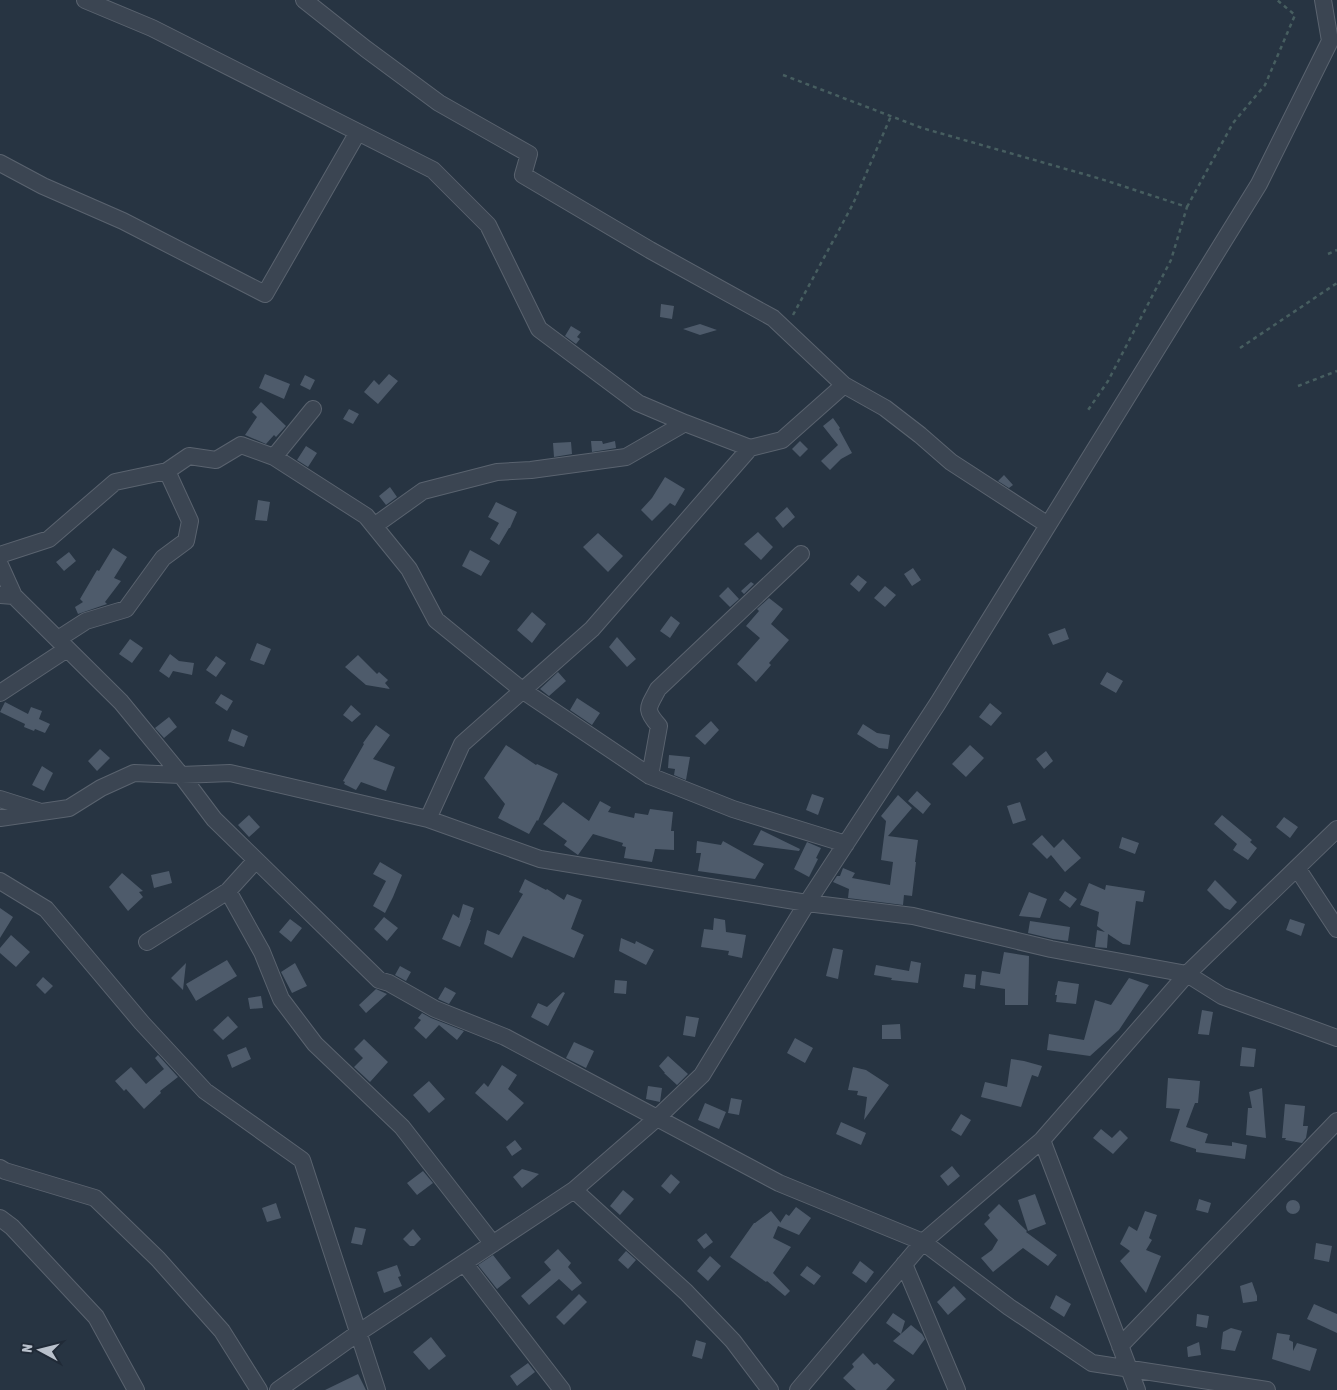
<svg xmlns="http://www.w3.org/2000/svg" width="1337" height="1390" font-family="'Asap Condensed',sans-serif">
<rect width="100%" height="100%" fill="#273442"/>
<!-- building -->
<path fill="#4e5b6b" d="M661 304 674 306 672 319 660 317Z
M700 324 717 330 700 335 683 329Z
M571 326 581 332 577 337 580 339 576 344 565 336Z
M265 374 290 384 284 399 259 388Z
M389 374 398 381 378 404 364 392 374 380 379 385Z
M305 375 315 380 310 390 300 385Z
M261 402 286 426 276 437 274 435 266 444 245 435 257 417 252 412Z
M349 409 359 414 353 424 343 419Z
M833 418 840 428 839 429 852 453 841 459 830 470 821 461 838 445 823 426Z
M591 441H602L603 444 615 441 616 448 592 452Z
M800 441 808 449 800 457 792 449Z
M571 442 572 454 554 457 553 443Z
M306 446 317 453 308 467 297 460Z
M1004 475 1013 485 1009 488 998 481Z
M665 477 685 489 675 506 670 503 652 521 641 510 652 498Z
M390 487 397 497 386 505 379 496Z
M258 500 270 502 267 521 255 520Z
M496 502 517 512 510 528H509L499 545 490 539 499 523 488 517Z
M787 507 795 517 783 528 775 518Z
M758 532 773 547 761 560 744 544Z
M598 533 623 556 608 572 583 547Z
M113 548 127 557 114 578 121 581 105 602 107 604 78 614 75 607 83 602 80 599 97 570 99 571Z
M470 550 490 561 481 576 462 566Z
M69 552 76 561 64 571 56 562Z
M913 568 921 580 912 586 904 574Z
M858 575 867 582 859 592 850 584Z
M751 582 754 584 744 594 741 591Z
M885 586 896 595 885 607 874 598Z
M728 587 739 599 730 607 719 596Z
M769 598 783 609 771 624 789 640 769 663 771 665 756 682 737 664 760 638 746 626 759 611 757 609Z
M532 612 546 624 532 643 517 630Z
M671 616 680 623 670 638 660 631Z
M1065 628 1069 639 1053 645 1048 634Z
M617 637 636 659 627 667 609 647Z
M130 639 143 648 132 663 119 654Z
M257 643 271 649 264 665 250 660Z
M170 654 179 661 194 663 192 675 173 671 169 678 159 671Z
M358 655 377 674 379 672 388 680 385 683 390 689 366 685 345 667Z
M216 656 226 663 216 677 206 670Z
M558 672 566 681 549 696 540 689Z
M1107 672 1123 681 1116 693 1100 684Z
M221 694 233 701 227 711 215 703Z
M577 698 600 713 592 725 570 710Z
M5 702 28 714 31 707 42 711 39 719 50 724 45 733 35 729 34 731 24 727 25 724 0 712Z
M990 703 1002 713 991 726 979 717Z
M351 705 361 714 352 722 343 715Z
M169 717 177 727 164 738 155 728Z
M711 721 719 730 705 745 695 736Z
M863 724 877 733 890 735 888 749 879 748 857 734Z
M376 725 390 735 373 759 395 767 386 791 361 782 356 790 344 784 345 782 343 781 364 744 363 743Z
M232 729 248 736 244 747 228 741Z
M506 745 536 765 537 764 558 774 538 821 537 820 529 834 498 818 505 804 484 778Z
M970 745 984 758 966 777 952 764Z
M100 749 110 758 97 771 88 761Z
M1046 751 1053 761 1044 769 1036 759Z
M669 755 690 757 686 780 674 775 675 769 668 768Z
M42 766 53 773 44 791 32 785Z
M917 791 931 804 923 814 908 801Z
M812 794 824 798 818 815 806 810Z
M898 795 912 808 888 836 918 840 915 862H916L912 896 904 895 903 905 848 898 849 889 833 882 837 876H840L843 868 855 873 852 878 890 885 893 862 881 860 886 821 881 816Z
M600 801 611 807 608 812 634 818 635 813 648 815 650 809 673 812 671 831H674V850L655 849 652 862 624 858 626 847 622 846 623 843 593 834 578 855 564 845 567 841 543 824 563 802 589 821Z
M1020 802 1026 820 1013 824 1007 806Z
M249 815 260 827 249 837 238 825Z
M1222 815 1252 840 1250 842 1257 848 1248 860 1233 850 1237 844 1214 824Z
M1284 817 1298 827 1290 838 1276 827Z
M761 830 800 849 799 851 753 845Z
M1042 835 1054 848 1063 839 1081 858 1065 872 1051 855 1047 859 1032 844Z
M1122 837 1139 843 1135 854 1119 848Z
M697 841 721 845 723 841 764 864 755 879 698 871 701 853H696Z
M807 842 821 848 816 858 818 859 809 877 794 869Z
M380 862 402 875 393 897 385 913 373 906 386 881 373 874Z
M169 871 172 883 154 888 151 875Z
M122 873 143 891 139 892 143 897 128 911 109 887Z
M525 879 546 890 547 889 564 900 567 894 582 900 571 929 584 935 574 958 523 936 512 958 484 944 487 930 499 935 523 894 519 892Z
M1215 880 1237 902 1230 910 1225 908 1207 890Z
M1089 883 1105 890 1106 885 1145 891 1143 902 1136 901 1130 945 1123 944 1108 934 1107 948 1095 947 1097 930 1105 932 1097 926 1099 912 1080 905Z
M1065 891 1077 899 1070 908 1059 900Z
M1029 892 1047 899 1040 918 1019 916Z
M463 904 474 908 470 920H471L460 947 442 939 453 914 459 918Z
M0 908 13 917 0 938Z
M384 917 398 928 387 941 374 929Z
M714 918 725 920 726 932 746 935 742 958 728 955 729 951 701 947 704 929 713 930Z
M290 919 302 928 291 942 279 932Z
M1290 919 1305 924 1301 936 1286 930Z
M1030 921 1070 927 1068 941 1053 939 1028 933Z
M11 935 30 952 16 967 0 953V948Z
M621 938 635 944 636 941 654 950 646 965 619 951Z
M833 948 843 950 838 979 826 976Z
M1004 952 1029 956 1028 1005H1005V989L980 985 982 971 1000 974Z
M227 960 237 976 196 1001 186 984Z
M911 961 921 963 918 983 891 980 892 978 874 975 876 965 909 971Z
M186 963 183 990 171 978Z
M295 963 307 986 292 993 281 972Z
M400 966 411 972 406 981 395 975Z
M965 974 976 975 975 989 963 987Z
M43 977 53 986 45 994 36 985Z
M1129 978 1149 985 1119 1030 1090 1056 1047 1050 1049 1034 1084 1040 1095 1000 1111 1005Z
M615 980 627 981 626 994 614 993Z
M1058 981 1079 984 1076 1004 1056 1002 1057 995H1055Z
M445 987 456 993 449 1004 438 999Z
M376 989 387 994 366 1013 359 1005Z
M563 992 565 993 548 1026 531 1017 538 1003 547 1007Z
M261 996 263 1008 250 1009 248 998Z
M1202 1010 1213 1012 1209 1035 1198 1034Z
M422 1013 431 1018 464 1031 457 1040 439 1025 426 1039 414 1028 421 1020 418 1018Z
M228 1016 238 1027 223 1040 213 1030Z
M686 1016 699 1018 695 1037 683 1035Z
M900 1024 901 1039H882V1025Z
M795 1038 813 1048 805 1063 787 1053Z
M364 1039 388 1062 370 1082 354 1067 363 1058 354 1049Z
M574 1042 594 1051 586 1068 566 1058Z
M246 1047 251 1059 232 1068 227 1055Z
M1242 1047 1256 1049 1254 1067 1240 1066Z
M158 1055 178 1077 160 1091 161 1093 144 1109 126 1089 124 1091 115 1081 131 1067 146 1084 164 1069 155 1058Z
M668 1056 688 1074 677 1085 664 1073H665L659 1066Z
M1011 1059 1024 1061 1042 1066 1038 1077 1032 1075 1021 1107 981 1097 985 1082 1007 1087Z
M502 1065 517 1075 508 1089 524 1103 507 1121 475 1093 484 1083 488 1087Z
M853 1067 866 1070 889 1085 864 1120 867 1097 857 1095 858 1091 848 1090Z
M1168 1078 1200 1081 1198 1103H1195L1186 1127 1208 1134 1205 1143 1232 1146V1142L1247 1145 1245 1159 1196 1152V1149L1170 1141 1180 1109 1166 1108Z
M429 1081 445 1099 429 1113 413 1095Z
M648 1086 662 1088 660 1102 646 1099Z
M1262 1088 1266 1138 1246 1135 1248 1108H1252L1249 1092Z
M731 1098 742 1100 739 1115 728 1113Z
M705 1103 726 1112 719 1129 698 1120Z
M1285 1104 1305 1106 1303 1126H1308L1306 1138 1302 1143 1285 1140 1286 1138H1282Z
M961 1114 971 1120 961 1136 951 1130Z
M841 1122 866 1133 861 1145 836 1134Z
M1101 1129 1112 1138 1120 1130 1128 1138 1113 1154 1093 1138Z
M515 1140 522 1149 512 1156 506 1147Z
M952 1166 960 1176 948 1186 940 1176Z
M522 1169 539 1174 522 1188 513 1177Z
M423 1171 433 1183 417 1195 407 1183Z
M671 1174 680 1182 670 1194 661 1186Z
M623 1190 634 1199 620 1215 610 1206Z
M1035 1194 1046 1224 1028 1231 1018 1200Z
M1199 1199 1211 1203 1208 1213 1196 1210Z
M1286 1207a7 7 0 1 1 14 0a7 7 0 1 1-14 0Z
M276 1203 281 1218 267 1222 262 1208Z
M999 1204 1027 1231 1026 1232 1057 1255 1048 1266 1023 1248 993 1272 981 1258 992 1250 998 1240 984 1224 990 1218 988 1215Z
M796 1207 811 1218 799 1235 778 1226 773 1238 791 1247 773 1273 790 1291 785 1296 767 1281 766 1282 730 1257 754 1223H755L771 1211 780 1222V1223L786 1214 789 1216Z
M1145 1211 1157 1215 1149 1238 1152 1240 1146 1250 1161 1256 1146 1293 1120 1261 1130 1251 1120 1244 1129 1226 1137 1231Z
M355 1227 366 1229 362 1245 351 1243Z
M413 1229 421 1239 414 1246H410L403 1239Z
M706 1233 713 1242 704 1249 697 1240Z
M1316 1243 1332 1246 1329 1262 1314 1259Z
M558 1249 571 1263 568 1267 582 1283 572 1291 559 1279 529 1305 521 1296 551 1270 544 1262Z
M626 1251 636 1260 628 1269 618 1260Z
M493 1255 511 1278 497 1289 478 1265Z
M710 1256 721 1266 708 1281 697 1271Z
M860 1261 874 1272 866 1283 852 1273Z
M397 1265 401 1276 398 1277 402 1286 384 1293 377 1272Z
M807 1266 821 1276 814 1285 800 1275Z
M1252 1282 1257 1296V1301L1243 1303 1240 1286Z
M954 1286 966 1299 948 1315 937 1302Z
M579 1294 587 1302 564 1325 556 1317Z
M1056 1295 1071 1304 1064 1317 1050 1308Z
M1314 1304 1337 1314V1333L1307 1319Z
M893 1313 905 1321 901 1334 886 1323Z
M1197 1314 1209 1316 1207 1328 1196 1326Z
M911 1325 922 1334 925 1339 913 1355 893 1341Z
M1231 1328 1242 1331 1235 1351 1221 1349 1223 1332Z
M1277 1333 1290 1335 1289 1340 1293 1342V1351L1297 1343 1317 1349 1310 1371 1272 1359Z
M431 1337 446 1356 429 1370 413 1352Z
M696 1340 706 1343 702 1359 692 1356Z
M1199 1342 1201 1355 1188 1357 1187 1347Z
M863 1353 874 1365 877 1363 895 1380 886 1390H856L843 1378 854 1367 852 1364Z
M528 1363 535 1372 517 1386 510 1376Z
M358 1374 366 1390H325Z"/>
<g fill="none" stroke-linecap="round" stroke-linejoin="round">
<defs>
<path id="minor" d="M85 0 152 28 433 170 488 225 539 329 638 403 685 423
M304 0 366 49 439 103 529 154 523 175 650 250 773 318 844 385 885 408 920 435 951 462 1048 525
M0 163 43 186 123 221 265 294 358 132
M274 457 366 516 409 569 436 620 522 690 650 776 733 809 846 844
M167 471 189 456 216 460 241 445 274 457 313 409
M374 526 423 491 497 472 531 470 626 457 685 423 750 448 782 440 844 385
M0 555 49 539 115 482 167 471 190 521 186 541 163 558 126 609 86 621 58 639
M0 565 14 596
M0 595 14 596 121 702 181 775 214 819 379 980 389 983 435 1009 505 1037 779 1183 923 1242 1009 1307 1092 1363 1267 1390
M0 693 67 649
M650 776 659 726C644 709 648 708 658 689L801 554
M0 799 38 811
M0 818 69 808 101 788 134 773 181 775 230 773 428 819 540 859 807 903 913 916 1051 949 1187 974 1222 996 1337 1038
M428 819 462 744 592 629 750 448
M1297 868 1337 929
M0 881 46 909 142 1023 205 1091 302 1160 377 1390
M228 891 262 952 281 999 315 1044 402 1127 493 1244
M147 942 228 891 256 860
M1042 1140 1137 1390
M0 1168 5 1171 95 1198 158 1259 222 1331 259 1390
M574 1190 686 1292 733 1341 770 1390
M0 1218 12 1227 96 1317 136 1390
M464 1263 562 1390
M904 1264 957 1390
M1120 1346 1337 1121
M278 1390 358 1333 574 1190 657 1118 702 1075 807 903 938 703 1259 184 1330 41 1323 0
M798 1390 923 1242 1042 1140 1187 974 1337 829"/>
</defs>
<!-- minor casing -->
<use href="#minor" stroke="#5a636f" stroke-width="18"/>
<!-- path -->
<path stroke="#475e60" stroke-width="2.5" stroke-dasharray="4 4" stroke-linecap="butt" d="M783 75 922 128 1101 179 1187 207 1171 260 1108 381 1086 413
M1187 207 1233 123 1265 85 1295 15 1277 0
M1328 254 1337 250
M793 315 853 204 891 116
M1240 348 1337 283
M1298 386 1337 371"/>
<!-- minor -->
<use href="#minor" stroke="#3b4552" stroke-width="16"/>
</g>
<!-- north arrow -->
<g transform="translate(40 1350) rotate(277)" stroke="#202a37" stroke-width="4" paint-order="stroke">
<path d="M0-4L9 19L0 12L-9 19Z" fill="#b9c1cc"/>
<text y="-8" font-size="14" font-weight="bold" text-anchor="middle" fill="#b9c1cc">N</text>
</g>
</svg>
